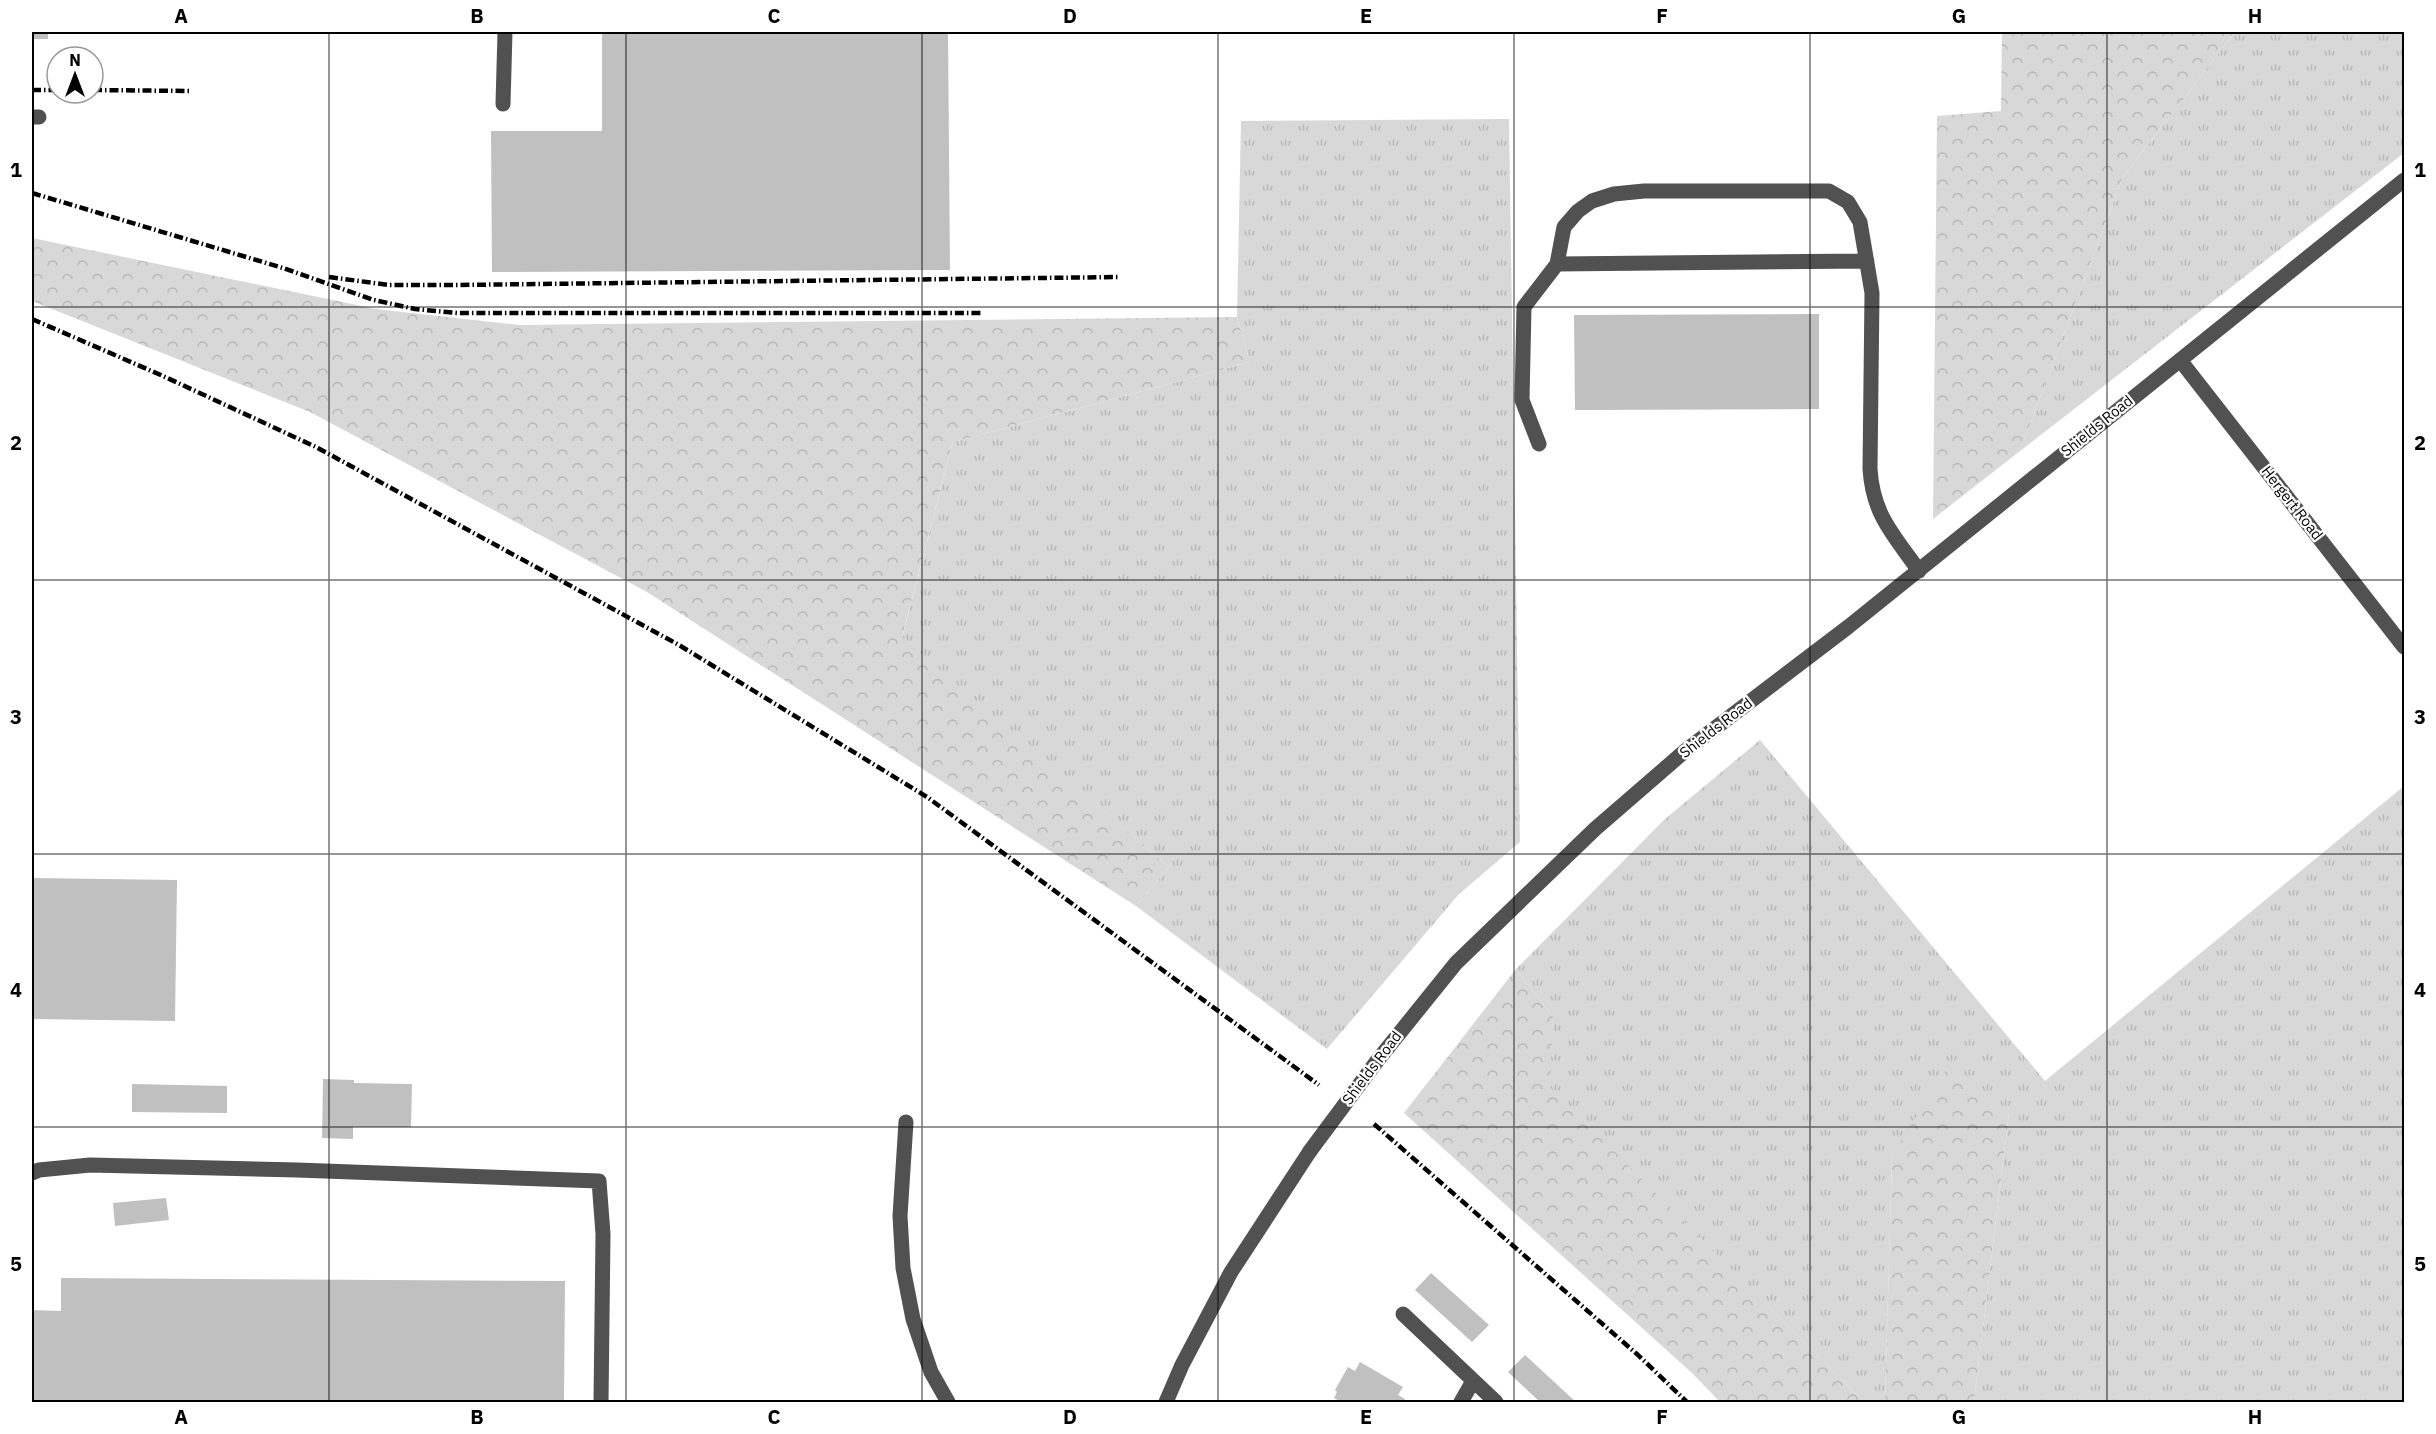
<svg xmlns="http://www.w3.org/2000/svg" width="2436" height="1434" font-family="'IBM Plex Sans',sans-serif">
<defs>
<pattern id="grass-tufts" width="24" height="20" patternUnits="userSpaceOnUse" patternTransform="scale(1.5)"><rect width="24" height="20" fill="#d8d8d8"/><path d="M3 7l-1-3M5 7V3M7 7l1-3M15 17l-1-3M17 17v-4M19 17l1-3" fill="none" stroke="#b8b8b8"/></pattern>
<pattern id="forest-crowns" width="20" height="18" patternUnits="userSpaceOnUse" patternTransform="scale(1.5)"><rect width="20" height="18" fill="#d8d8d8"/><path d="M2 6a3 3 0 1 1 6 0M12 15a3 3 0 1 1 6 0" fill="none" stroke="#b8b8b8"/></pattern>
</defs>
<rect width="100%" height="100%" fill="#fff"/>
<!-- grass -->
<path fill="url(#grass-tufts)" d="M2235 32H2404V153L2020 451 2123 177Z
M1509 119 1520 842 1459 894 1327 1049 1136 906 1169 867 902 638 953 442 1250 362 1237 317 1241 121Z
M1760 740 2045 1081 2404 786V1402H1974L2009 1113 1892 1155 1885 1402H1864L1549 1087 1553 1017 1516 969 1665 819Z"/>
<!-- forest -->
<path fill="url(#forest-crowns)" d="M2002 32H2235L2123 177 2020 451 1933 519 1937 116 2001 111Z
M32 238 376 309 520 325 1237 317 1250 362 953 442 902 637 1169 867 1136 906 647 592 310 412 32 301Z
M1516 969 1553 1017 1550 1087 1864 1402H1720L1693 1374 1404 1113Z
M1949 1065 2009 1113 1974 1402H1885L1892 1155Z"/>
<!-- building -->
<path fill="#c0c0c0" d="M32 32H48V39H32Z
M602 32H948L950 270 492 272 491 131H602Z
M1819 314V409L1575 410 1574 315Z
M32 878 177 880 175 1021 32 1019Z
M323 1079 354 1080V1083L412 1084 411 1127H353V1139L322 1138Z
M132 1084 227 1086V1113L132 1112Z
M166 1198 169 1220 115 1226 113 1203Z
M1431 1273 1489 1325 1472 1342 1415 1290Z
M61 1278 565 1281 564 1402H32V1310L61 1311Z
M1525 1355 1576 1402H1540L1508 1372Z
M1360 1362 1403 1387 1398 1395 1405 1399 1403 1402H1341L1334 1398 1337 1392 1335 1390 1348 1367 1355 1371Z"/>
<g fill="none" stroke-linecap="round" stroke-linejoin="round">
<!-- minor -->
<path stroke="#515151" stroke-width="15" d="M503 104 505 32
M32 117H39
M1557 264 1867 261
M2180 360 2404 647
M1539 444 1522 400 1524 307 1557 264 1564 227 1578 211 1592 201 1614 194 1644 191H1829L1848 202 1860 222 1872 293 1870 469C1873 515 1893 534 1919 571
M1377 1061 1456 963 1595 829 1685 751 1848 627 2404 180
M906 1122 900 1216 903 1268 913 1319 931 1372 948 1402
M32 1173 39 1170 90 1165 297 1170 599 1181 603 1234 601 1402
M1403 1314 1496 1402
M1166 1402 1182 1365 1231 1272 1310 1151
M1461 1402 1473 1381"/>
<!-- rail -->
<path stroke="#000" stroke-width="4.5" stroke-dasharray="9 3 1.5 3" stroke-linecap="butt" d="M32 90H57
M93 90 191 91
M32 193 283 268 374 300 415 309 457 313H982
M329 277 389 285H455L1120 277
M32 319 163 376 316 447 679 645 927 797 1319 1085
M1374 1124 1638 1355 1687 1402"/>
<!-- minor-bridge -->
<path stroke="#515151" stroke-width="15" d="M1310 1151 1377 1061"/>
</g>
<!-- grid -->
<path fill="none" stroke="#000" stroke-width="1.5" stroke-opacity="0.55" d="M329 32V1402M626 32V1402M922 32V1402M1218 32V1402M1514 32V1402M1810 32V1402M2107 32V1402M32 307H2404M32 580H2404M32 854H2404M32 1127H2404"/>
<g text-anchor="middle" stroke-width="4.5" stroke-linejoin="round" paint-order="stroke">
<!-- street labels -->
<g font-size="15" fill="#000" stroke="#fff">
<text transform="translate(2097 426) rotate(-39)" y="5">Shields Road</text>
<text transform="translate(2292 503) rotate(52)" y="5">Hergert Road</text>
<text transform="translate(1716 728) rotate(-38)" y="5">Shields Road</text>
<text transform="translate(1372 1068) rotate(-53)" y="5">Shields Road</text>
</g>
</g>
<!-- border -->
<rect width="2436" height="1434" fill="none" stroke="#ffffff" stroke-width="66"/>
<!-- north arrow -->
<g transform="translate(75 75)"><circle r="28" fill="#ffffff" stroke="#999999" stroke-width="1.5"/>
<path d="M0-4.5L10 22L0 15L-10 22Z" fill="#000000"/>
<text y="-9" font-size="16" font-weight="bold" text-anchor="middle" fill="#000000">N</text>
</g>
<rect x="33" y="33" width="2370" height="1368" fill="none" stroke="#000" stroke-width="2"/>
<g font-size="20" text-anchor="middle" font-weight="bold" fill="#000">
<text x="181" y="23">A</text>
<text x="477" y="23">B</text>
<text x="774" y="23">C</text>
<text x="1070" y="23">D</text>
<text x="1366" y="23">E</text>
<text x="1662" y="23">F</text>
<text x="1959" y="23">G</text>
<text x="2255" y="23">H</text>
<text x="16" y="177">1</text>
<text x="2420" y="177">1</text>
<text x="16" y="450">2</text>
<text x="2420" y="450">2</text>
<text x="16" y="724">3</text>
<text x="2420" y="724">3</text>
<text x="16" y="997">4</text>
<text x="2420" y="997">4</text>
<text x="16" y="1271">5</text>
<text x="2420" y="1271">5</text>
<text x="181" y="1424">A</text>
<text x="477" y="1424">B</text>
<text x="774" y="1424">C</text>
<text x="1070" y="1424">D</text>
<text x="1366" y="1424">E</text>
<text x="1662" y="1424">F</text>
<text x="1959" y="1424">G</text>
<text x="2255" y="1424">H</text>
</g>
</svg>
